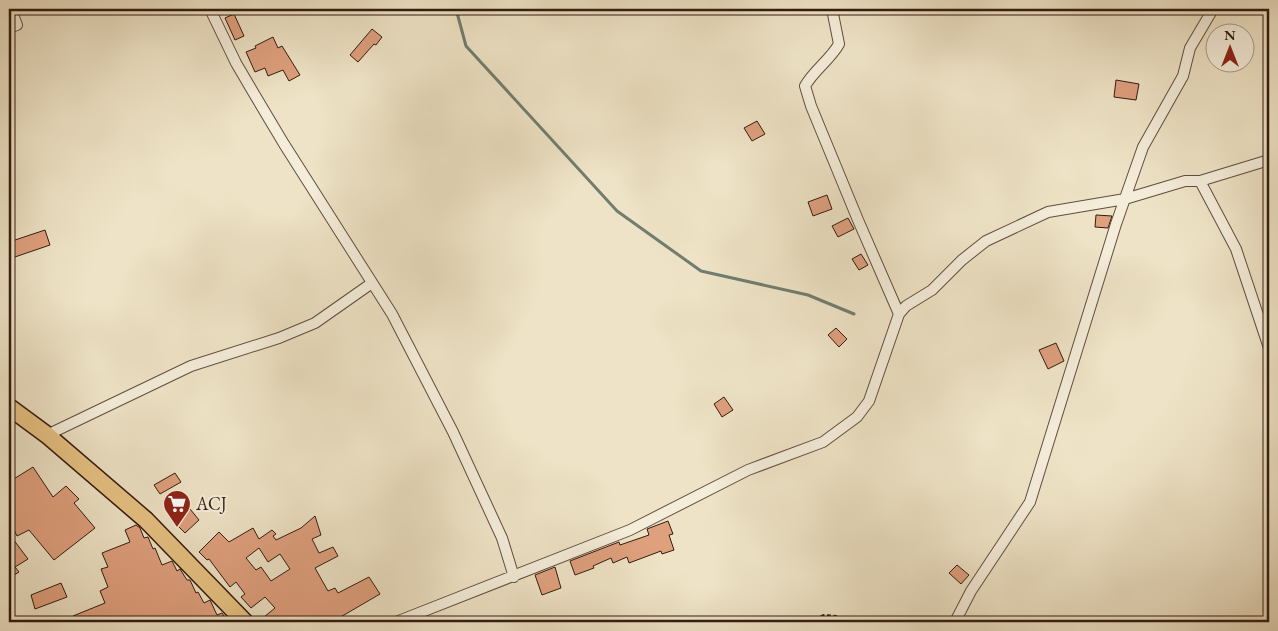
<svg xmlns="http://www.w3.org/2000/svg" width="1278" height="631" font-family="'EB Garamond',serif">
<rect width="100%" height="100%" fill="#eee3c6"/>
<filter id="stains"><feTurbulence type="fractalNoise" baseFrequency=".004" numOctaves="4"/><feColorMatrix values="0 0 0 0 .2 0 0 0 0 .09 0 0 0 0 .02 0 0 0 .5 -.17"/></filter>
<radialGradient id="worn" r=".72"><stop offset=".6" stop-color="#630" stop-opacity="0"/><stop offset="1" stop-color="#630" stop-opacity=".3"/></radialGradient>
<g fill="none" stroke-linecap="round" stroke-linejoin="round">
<!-- stream -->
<path stroke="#717d6f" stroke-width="3" d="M456 9 466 46 617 211 701 271 808 295 854 314"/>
</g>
<!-- building -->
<path fill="#dfa07e" stroke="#331b10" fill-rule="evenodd" d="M234 14 244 36 235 40 225 18Z
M372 29 382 37 376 45 374 44 358 62 350 55Z
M273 37 278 48 282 46 300 75 289 81 283 70 268 76 265 68 255 72 246 52 256 48 255 46Z
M1116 80 1139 84 1136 100 1114 97Z
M757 121 765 134 752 141 744 128Z
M827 195 832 209 813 216 808 202Z
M1096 215 1112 216 1108 228 1095 227Z
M848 218 854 229 838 237 832 226Z
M45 230 50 245 9 259V242Z
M861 254 868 265 859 270 852 259Z
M836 328 847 339 839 347 828 335Z
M1056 343 1064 361 1048 369 1039 350Z
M724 397 733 410 722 417 714 404Z
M33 467 53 497 66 486 79 499 74 503 95 528 54 560 29 530 17 536 9 520V482Z
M175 473 181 482 160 494 154 485Z
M190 509 199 520 185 533 175 523Z
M315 516 321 535 312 539 319 553 333 547 338 556 315 568 328 591 335 588 338 593 369 577 380 594 332 622H327L324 616 317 622H258L275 608 265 597 251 608 241 597 245 594 236 582 230 587 209 559 207 560 199 552 219 532 229 542 253 528 259 539 272 530 276 534 273 536 276 540 301 528ZM259 548 268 562 280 554 290 569 271 581 261 567 256 570 246 558Z
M668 521 673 534 669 535 674 550 662 554 661 551 629 563 627 557 613 563 611 558 593 566 594 568 575 575 570 561 619 542 620 545 649 535 647 529Z
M136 525 140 528 144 538 148 537 153 549 155 548 162 565 172 561 177 571 180 569 187 580H190L196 593 198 592 204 603 210 600 217 615 222 613 228 622H75L73 616 105 603 100 591 108 587 101 569 108 567 102 553 130 542 125 530Z
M13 539 28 559 15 567 19 572 9 578V542Z
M957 565 969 575 961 584 949 573Z
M555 567 561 588 542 595 535 575Z
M61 583 67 597 35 609 31 595Z"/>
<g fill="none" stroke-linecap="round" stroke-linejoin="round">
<defs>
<path id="minor" d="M210 9 236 63 253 92 284 144 392 314 453 432 502 538 514 577
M832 9 839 44C830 60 814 70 805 86L811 106 858 220 899 314
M9 28 17 25 11 9
M1200 181 1269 160
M47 435 191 366 279 338 315 323 372 283
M396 622 630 530 748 470 823 442 857 417 869 401 899 314 906 306 932 290 962 260 986 241 1048 212 1125 199 1185 181H1200L1236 249 1269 348
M955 622 971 591 1030 502 1116 224 1143 147 1183 76 1190 48 1213 9"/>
<path id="primary" d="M9 407 47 435 146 520 245 622"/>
</defs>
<!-- minor casing -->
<use href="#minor" stroke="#624d3e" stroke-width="12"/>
<!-- primary casing -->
<use href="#primary" stroke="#331b10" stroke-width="19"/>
<!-- path -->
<path stroke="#331b10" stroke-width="2" stroke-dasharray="4 2.5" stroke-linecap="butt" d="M802 622 824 615 836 616 843 622"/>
<!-- minor -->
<use href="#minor" stroke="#f4edda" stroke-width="10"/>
<!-- primary -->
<use href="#primary" stroke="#e7c283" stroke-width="16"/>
</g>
<!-- icons -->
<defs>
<symbol id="supermarket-pin" viewBox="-11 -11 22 30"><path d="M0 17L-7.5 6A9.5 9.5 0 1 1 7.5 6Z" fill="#8f2418" stroke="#f4edda"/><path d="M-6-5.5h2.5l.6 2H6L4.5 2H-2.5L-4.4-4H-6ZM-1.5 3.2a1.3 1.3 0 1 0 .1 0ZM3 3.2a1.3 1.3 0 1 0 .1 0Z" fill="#fff"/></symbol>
</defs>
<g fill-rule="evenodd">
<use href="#supermarket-pin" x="161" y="488" width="32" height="43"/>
</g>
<g text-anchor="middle" stroke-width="4" stroke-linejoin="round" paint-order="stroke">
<!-- poi labels -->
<g font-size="18" fill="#331b10" stroke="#f4edda" text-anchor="start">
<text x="196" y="510">ACJ</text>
</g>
</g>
<!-- margin -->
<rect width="1278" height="631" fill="none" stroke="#eee3c6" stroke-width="30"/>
<rect x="10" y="10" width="1258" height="611" fill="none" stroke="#331b10" stroke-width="2.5"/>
<rect x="15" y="15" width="1248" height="601" fill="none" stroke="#331b10"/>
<!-- north arrow -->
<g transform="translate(1230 48)"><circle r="24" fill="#f4edda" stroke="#a79989"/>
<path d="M0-4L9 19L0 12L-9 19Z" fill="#8f2418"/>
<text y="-8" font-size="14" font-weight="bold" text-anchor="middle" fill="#331b10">N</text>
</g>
<rect width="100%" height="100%" filter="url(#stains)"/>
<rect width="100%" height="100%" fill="url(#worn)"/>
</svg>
